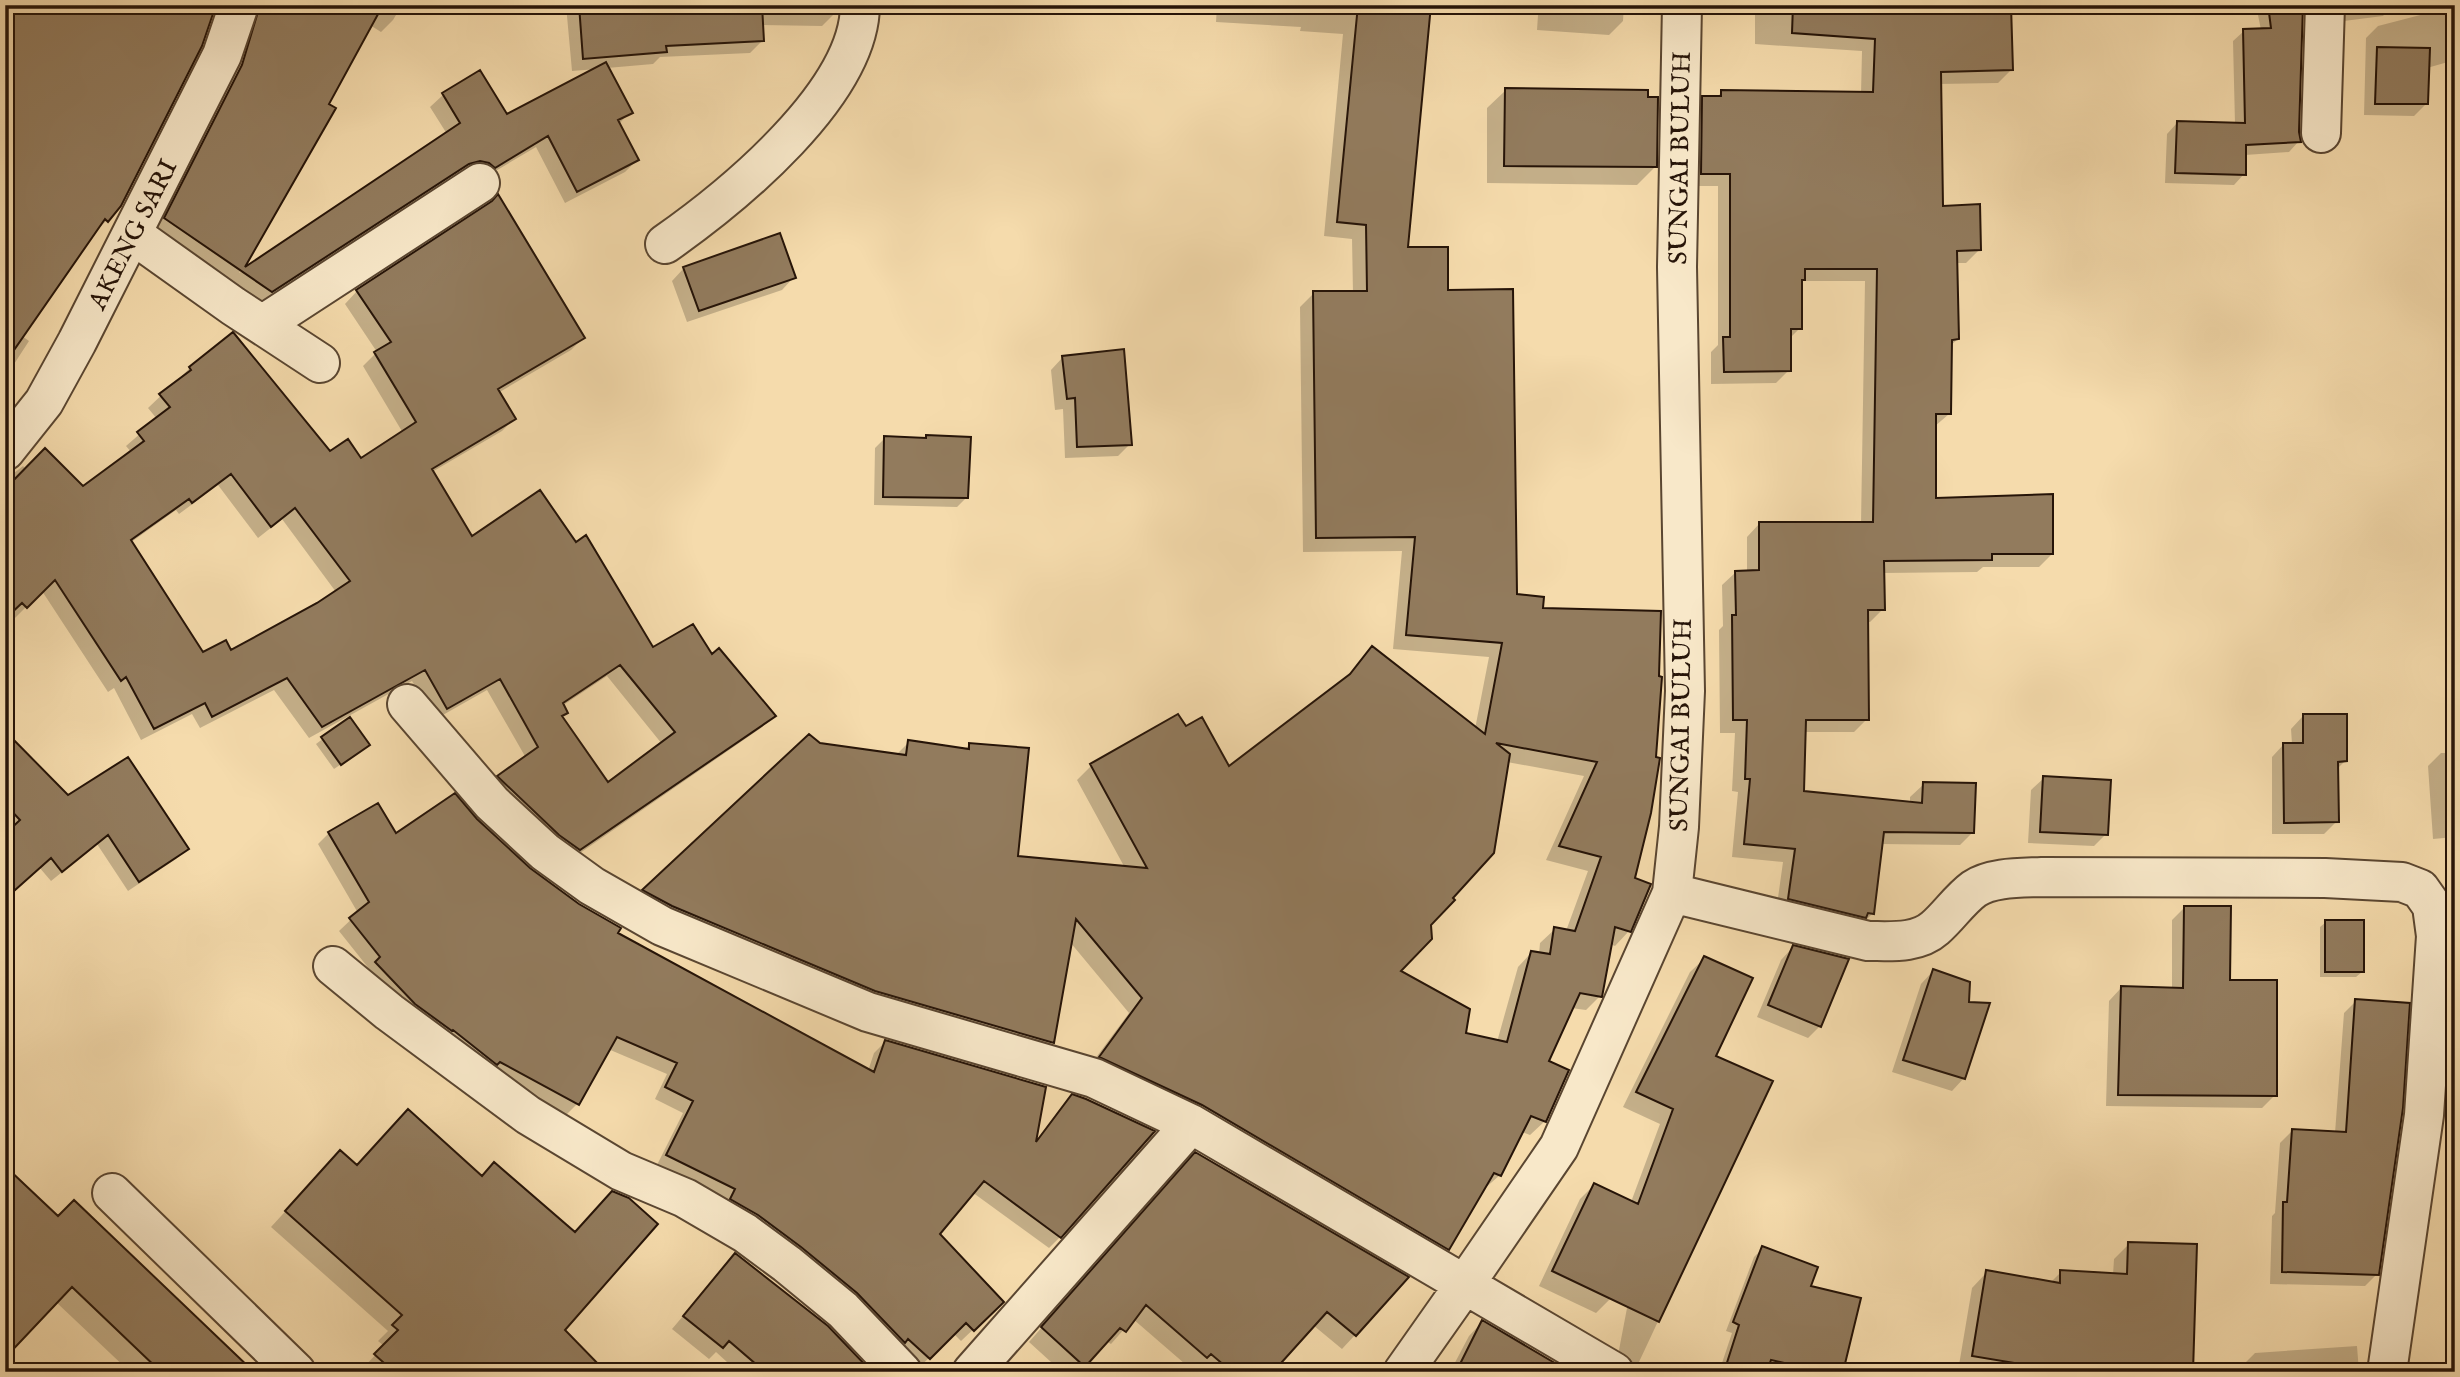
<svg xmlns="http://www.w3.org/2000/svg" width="2460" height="1377" font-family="'IM FELL English',serif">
<rect width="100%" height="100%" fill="#f5dbac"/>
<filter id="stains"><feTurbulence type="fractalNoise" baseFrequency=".00286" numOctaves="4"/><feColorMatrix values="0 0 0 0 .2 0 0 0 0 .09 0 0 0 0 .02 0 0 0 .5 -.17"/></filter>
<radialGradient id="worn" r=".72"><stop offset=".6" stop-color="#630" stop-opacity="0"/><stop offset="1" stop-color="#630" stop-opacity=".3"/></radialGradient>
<!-- shadow -->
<path fill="#0003" fill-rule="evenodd" d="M5 5 107 220 94 233 22 336 29 341 5 378Z
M244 5H402L393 20 381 32 370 25 327 105 334 109 239 273 447 134 430 107 443 95 480 72 506 116 597 69 572 71 566 5H837L835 13 822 26 761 25 762 41 750 53 660 57 653 64 607 68 630 112 619 124 637 160 625 172 565 203 536 147 482 179 466 173 454 176 259 303 153 231Z
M931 5H1017L931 6Z
M1217 5H1624L1623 21 1609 35 1537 30 1538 15 1428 14 1406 249 1446 291 1515 596 1541 610 1659 613 1629 931 1615 946 1610 944 1600 996 1586 1010 1571 1008 1547 1062 1545 1121 1530 1135 1522 1132 1500 1175 1484 1189 1448 1249 1433 1263 1086 1071 1129 1013 1070 942 1052 1043 1038 1057 630 905 809 737 819 745 896 755 909 742 964 750 970 744 1016 857 1125 868 1077 780 1091 766 1185 729 1229 768 1343 682 1372 648 1475 729 1489 657 1393 649 1402 551 1303 552 1300 307 1314 293H1353L1352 239 1324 236 1343 34 1300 31 1301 27 1216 22ZM1507 762 1584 776 1546 860 1588 871 1566 931 1555 929 1540 943 1539 954 1532 952 1518 967 1497 1042 1464 1035 1399 972 1429 924Z
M1755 5H2009L2011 70 1998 83 1939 84 1941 208 1979 250 1966 263H1955L1958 339 1950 346 1949 414 1934 427V500L2052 554 2039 567H1983L1977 572 1882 573 1883 609 1870 622H1866L1867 719 1854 732H1804L1802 792 1910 803V797L1924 784 1973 832 1960 845 1881 844 1873 913 1860 926 1776 912 1783 862 1732 857 1738 792 1732 791 1735 733H1720L1719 630 1723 626 1722 585 1736 572H1747V537L1760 523 1861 524 1865 281H1800V328L1789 339V370L1776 383 1711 384V352L1718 345V186H1688L1690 111 1703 98H1716L1722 92 1861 94 1862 51 1755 44Z
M2256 5H2301L2297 132 2299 141 2289 152 2245 155 2244 174 2234 185 2165 183 2167 134 2177 123 2235 124 2233 41 2244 31 2261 30Z
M2334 5H2393L2383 16 2336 22Z
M2455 6V60L2427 68 2426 104 2414 116 2364 115 2366 38 2378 26Z
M1506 90 1655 167 1637 185 1487 183V108Z
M684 268 794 277 782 290 687 322 672 281Z
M357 291 583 338 571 350 498 393 514 419 502 431 432 472 472 538 653 649 712 657 774 716 761 728 567 862 486 789 498 777 526 758 487 690 434 720 412 681 309 738 274 690 200 728 192 714 141 740 114 688 108 692 42 591 14 619 9 615 5 618V474L14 473 23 466 26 469 82 488 132 453 126 446 157 419 148 408 190 368 330 454 360 460 403 433 363 366 377 352 345 304ZM218 485 258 538 282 519 336 592 230 653 203 654 130 543 176 510 179 514ZM607 676 662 744 607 784 561 718 566 713 562 706Z
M1063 357 1130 444 1118 456 1065 458 1063 409 1055 410 1051 370Z
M927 437 967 497 957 507 874 505 875 448 885 438 923 440Z
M2303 716 2346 760 2336 770 2337 821 2324 834H2272V757L2284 744H2292L2291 729Z
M349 719 362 750 334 769 316 744Z
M5 733 68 797 186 849 176 859 128 891 97 844 51 881 39 867 5 898Z
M2441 753H2455V837L2433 839 2428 766Z
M2044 778 2106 834 2094 846 2028 843 2031 790Z
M476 820 529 869 616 934 868 1071 874 1053 885 1042 1034 1143 1061 1108 1072 1096 1060 1237 1049 1248 972 1192 937 1234 1002 1302 961 1341 953 1333 918 1369 656 1167 683 1113 655 1099 667 1074 608 1049 577 1104 566 1115 487 1072 365 974 370 970 339 931 358 913 318 844 329 833 395 836Z
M2185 907 2228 982 2275 1095 2262 1108 2106 1106 2109 1001 2121 988 2172 989V920Z
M2326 922 2362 972 2356 977H2320V927Z
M1793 947 1820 1026 1808 1038 1757 1017 1781 960Z
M1705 958 1714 1057 1770 1082 1639 1362 1629 1372 1615 1371 1640 1240 1610 1299 1596 1313 1539 1286 1580 1199 1594 1185 1631 1202 1660 1124 1623 1107 1690 972Z
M1933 971 1964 1078 1952 1091 1892 1072 1921 984Z
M2356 1001 2377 1274 2365 1286 2270 1284 2272 1216 2275 1213 2280 1143 2292 1131 2335 1133 2344 1013Z
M325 1168 562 1331 603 1372H362L361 1370 384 1346 378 1341 388 1331 271 1227Z
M1182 1168 1355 1335 1342 1349 1313 1325 1271 1372H1202L1196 1366 1192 1370 1133 1319 1111 1344 1106 1341 1077 1372H1062L1029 1342Z
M5 1169 58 1218 252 1372H130L56 1302 6 1355 17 1365 10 1372H5Z
M2129 1244 2192 1372 1958 1371 1972 1288 1987 1272 2050 1283 2061 1272 2113 1275 2114 1259Z
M1763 1248 1809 1287 1842 1372H1779L1766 1369 1765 1372H1719L1732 1333 1726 1331 1754 1257Z
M735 1255 869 1372H738L716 1352 709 1359 672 1329Z
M1482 1322 1567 1372H1450L1469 1336Z
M2357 1346 2359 1372H2243V1365L2255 1353Z"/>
<!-- building -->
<path fill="#927b5d" stroke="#261408" stroke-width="2" fill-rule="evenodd" d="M5 5H216L202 46 121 206 108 222 105 219 5 363Z
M260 5H383L329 104 336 108 245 267 460 123 442 93 480 70 507 114 606 62 633 113 618 120 639 160 577 192 548 136 495 168 489 163 480 161 469 164 272 292 164 218 242 65Z
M579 5H762L764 41 666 46 667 52 583 59Z
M1358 5H1431L1408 247H1448V290L1513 289 1517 594 1544 597 1543 608 1661 611 1659 676 1662 677 1656 757 1660 758 1651 813 1635 878 1651 884 1631 932 1615 927 1602 997 1580 993 1549 1061 1569 1070 1546 1122 1531 1116 1501 1176 1494 1173 1449 1250 1202 1105 1099 1057 1142 998 1076 919 1054 1043 875 991 672 906 642 890 809 734 820 743 906 755 908 740 969 749V743L1029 748 1018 856 1147 868 1090 764 1178 714 1186 726 1202 717 1229 766 1350 674 1372 646 1485 734 1502 643 1406 635 1415 537 1316 538 1313 291H1367L1366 225 1337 222ZM1496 743 1597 762 1559 846 1601 857 1575 931 1554 927 1550 954 1531 951 1507 1042 1466 1033 1470 1009 1401 971 1432 939 1431 925 1455 900 1453 898 1494 853 1510 754Z
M1793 5H2011L2013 70 1941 72 1943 206 1980 204 1981 250 1957 251 1959 339 1952 340 1951 414H1936V498L2053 494V554H1992V560L1884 561 1885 610H1868L1869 720H1806L1804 791 1922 803 1923 782 1976 783 1974 833 1884 832 1874 914 1868 913 1866 918 1788 899 1795 849 1744 844 1750 779H1745L1747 720H1733L1732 615H1736L1735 571 1759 570V522H1873L1877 269H1805V280H1802V329H1791V371L1724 372 1723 337H1730V174H1701L1702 96H1721V90L1873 92 1875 39 1792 33Z
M2268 5H2303L2299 132 2301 142 2246 145V175L2175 173 2177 121 2245 123 2243 29 2271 28Z
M2377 47 2430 48 2428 104H2375Z
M1505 88 1648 90V97H1658L1657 167 1504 166Z
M498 194 585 338 498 389 516 419 432 469 472 536 540 490 576 542 586 535 653 647 693 624 712 654 719 648 776 716 580 850 559 835 497 776 538 747 500 679 447 709 425 670 322 727 287 678 212 717 205 703 154 729 126 677 121 681 55 580 27 608 22 603 5 619V489L45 448 83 486 144 441 137 432 170 407 159 394 191 370 189 367 233 332 330 451 348 439 361 458 416 422 374 352 391 342 356 290 492 201ZM231 474 271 527 295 508 350 581 317 603 231 650 226 640 203 652 131 540 189 499 192 503ZM620 665 675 732 608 782 562 716 568 713 563 703Z
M780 233 796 278 699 311 683 267Z
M1124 349 1132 445 1077 447 1075 398 1067 399 1062 356Z
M926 435 971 437 968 498 883 497 884 436 926 438Z
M2303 714H2347V761L2338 762 2339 822 2284 823 2283 743H2303Z
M350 717 370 745 341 765 321 737Z
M5 731 68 795 128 757 189 849 139 882 108 835 62 872 51 858 5 899V834L20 820 5 804Z
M2043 776 2111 780 2108 835 2040 832Z
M455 793 477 819 530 868 579 904 621 928 618 933 874 1072 885 1040 1046 1087 1036 1142 1072 1094 1086 1099 1155 1131 1061 1238 984 1181 940 1234 1004 1302 974 1331 966 1323 930 1359 908 1339 905 1343 857 1293 801 1247 758 1215 730 1199 735 1189 666 1155 693 1101 665 1087 677 1063 617 1037 579 1105 500 1062 497 1065 453 1030 452 1031 415 1004 375 962 380 957 349 918 369 902 328 832 378 803 396 833Z
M2184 906H2231L2230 980H2277V1096L2118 1095 2121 986 2183 988Z
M2325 920H2364V972H2325Z
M1793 945 1849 959 1821 1027 1768 1005Z
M1704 956 1753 978 1716 1056 1773 1081 1659 1322 1552 1271 1594 1183 1638 1204 1673 1109 1636 1092Z
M1933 969 1970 982 1969 1002 1990 1003 1965 1079 1903 1060Z
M2355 999 2410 1003 2403 1108 2379 1275 2282 1272 2283 1202H2287L2292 1129 2346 1132Z
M408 1109 482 1176 494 1162 575 1232 612 1191 629 1198 658 1224 565 1330 606 1372H394L374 1354 398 1330 392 1325 402 1315 285 1211 340 1150 357 1165Z
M1195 1152 1409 1277 1356 1336 1327 1312 1273 1372H1232L1211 1354 1207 1358 1146 1305 1126 1332 1120 1328 1085 1367 1041 1327Z
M5 1166 58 1216 74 1200 254 1372H161L72 1287 5 1358Z
M2128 1242 2197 1244 2193 1372H2069L1972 1356 1986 1270 2060 1283V1270L2127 1274Z
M1762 1246 1818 1267 1811 1286 1861 1298 1843 1372H1823L1771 1360 1767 1372H1724L1739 1325 1733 1322Z
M735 1253 828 1326 872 1372H765L729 1341 723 1348 683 1316Z
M1482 1320 1570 1372H1456Z"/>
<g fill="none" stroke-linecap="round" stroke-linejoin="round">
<defs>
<path id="minor" d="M2321 133 2325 5
M132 234 233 306 320 363
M665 244C732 197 860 93 860 5
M262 325 480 183
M5 451 44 402 77 342 222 55 239 5
M407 704 492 803 545 852 592 886 662 926 868 1012 1094 1078 1191 1124 1614 1372
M1672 893 1868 941C1890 941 1917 944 1935 928 1949 916 1959 900 1974 889 1992 877 2021 878 2042 877L2325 878 2402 882 2420 889 2432 906 2436 936 2424 1115 2387 1372
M333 966 389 1012 528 1115 621 1171 685 1198 745 1233 787 1264 843 1310 902 1372
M112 1193 296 1372
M972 1372 1191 1124
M1403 1372 1465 1284 1559 1147 1672 893 1679 827 1685 691 1677 267 1682 5"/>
</defs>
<!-- minor casing -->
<use href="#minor" stroke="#5a4631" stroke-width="42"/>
<!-- minor -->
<use href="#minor" stroke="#f8e8c9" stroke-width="38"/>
</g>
<g text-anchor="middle" stroke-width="5" stroke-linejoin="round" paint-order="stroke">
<!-- street labels -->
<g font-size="26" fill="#261408" stroke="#f8e8c9">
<text transform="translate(1679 158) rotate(-89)" y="9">SUNGAI BULUH</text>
<text transform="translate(132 234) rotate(-63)" y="9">AKENG SARI</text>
<text transform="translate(1680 725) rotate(-89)" y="9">SUNGAI BULUH</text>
</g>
</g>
<!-- margin -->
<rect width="2460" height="1377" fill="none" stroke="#f5dbac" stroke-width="28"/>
<rect x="7" y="7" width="2446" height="1363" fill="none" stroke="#261408" stroke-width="3.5"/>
<rect x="14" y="14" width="2432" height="1349" fill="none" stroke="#261408" stroke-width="2"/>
<rect width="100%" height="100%" filter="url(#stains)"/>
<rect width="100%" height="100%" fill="url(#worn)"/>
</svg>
